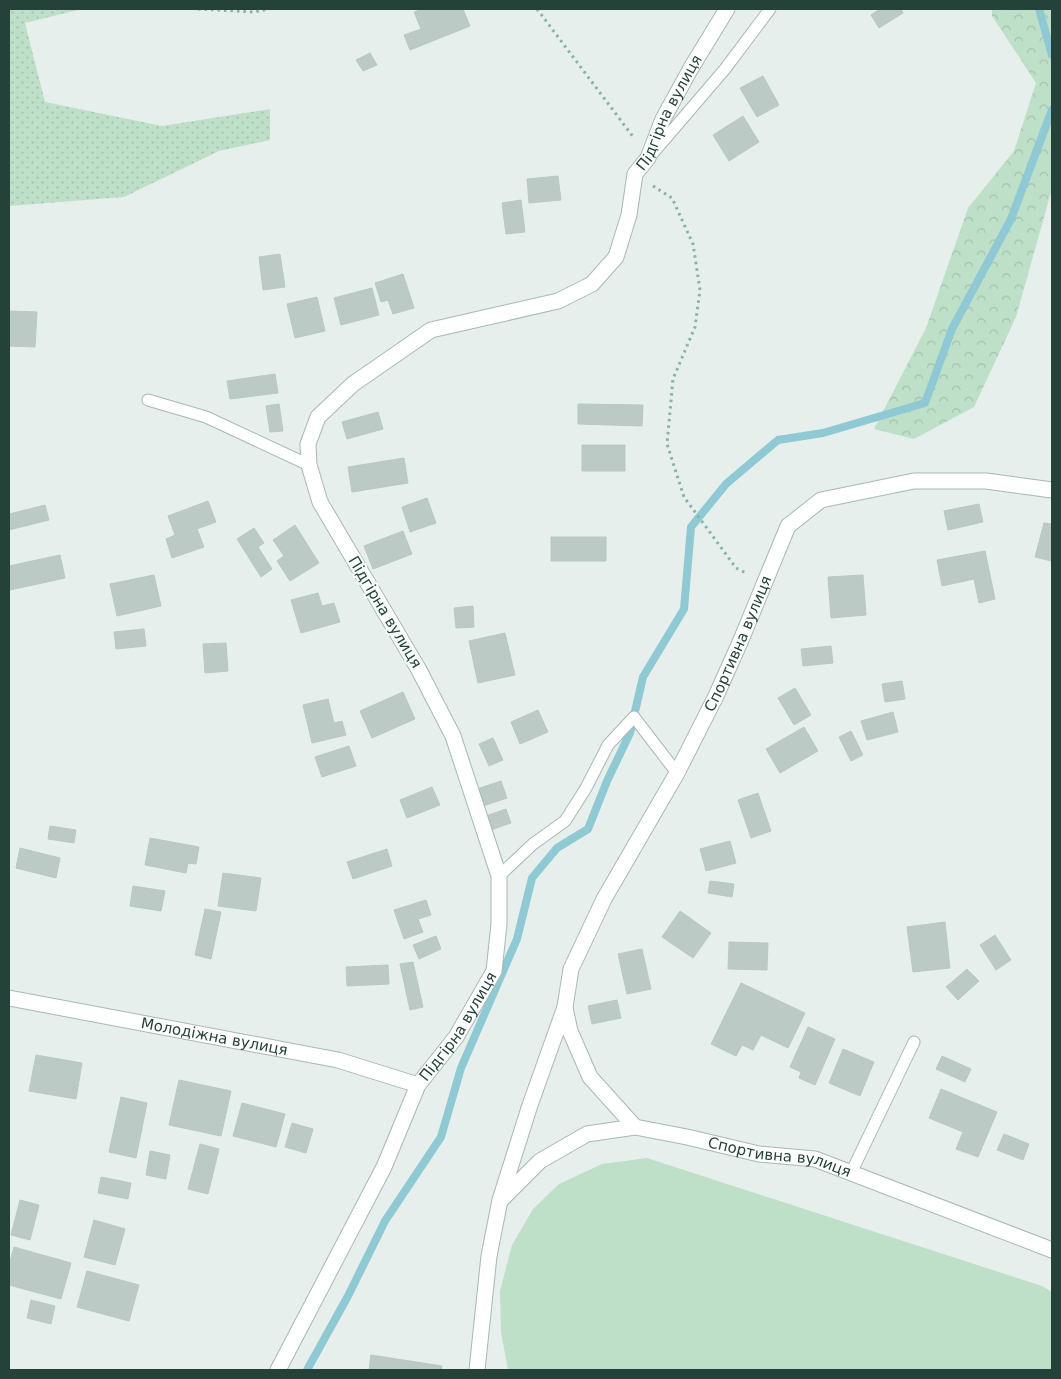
<svg xmlns="http://www.w3.org/2000/svg" width="1061" height="1379" font-family="'DejaVu Sans',sans-serif">
<defs>
<pattern id="grass-dots" width="8" height="8" patternUnits="userSpaceOnUse" patternTransform="scale(1.25)"><rect width="8" height="8" fill="#bfe0c8"/><path d="M2 2h.1M6 6h.1" fill="none" stroke="#a4c1ad" stroke-width="1.8" stroke-linecap="round"/></pattern>
<pattern id="forest-crowns" width="20" height="18" patternUnits="userSpaceOnUse" patternTransform="scale(1.25)"><rect width="20" height="18" fill="#bfe0c8"/><path d="M2 6a3 3 0 1 1 6 0M12 15a3 3 0 1 1 6 0" fill="none" stroke="#a4c1ad"/></pattern>
</defs>
<rect width="100%" height="100%" fill="#e6efeb"/>
<!-- grass -->
<path fill="url(#grass-dots)" d="M9 9H82L25 23 45 102 162 126 270 109V140L219 151 124 197 9 206Z"/>
<!-- forest -->
<path fill="url(#forest-crowns)" d="M992 9H1052V189L1016 317 974 407 914 439 874 429 926 328 968 208 1014 151 1036 83 992 16Z"/>
<!-- garden -->
<path fill="#bfe0c8" d="M647 1158 1042 1286 1052 1292V1370H508L501 1332 500 1291 512 1245 533 1209 559 1184 602 1164Z"/>
<g fill="none" stroke-linecap="round" stroke-linejoin="round">
<!-- stream -->
<path stroke="#8ec9d4" stroke-width="8" d="M1039 9 1052 55
M307 1370 348 1296 385 1221 441 1137 461 1068 517 939 532 878 557 848 588 829 607 781 630 733 643 677 684 609 691 527 726 484 778 440 823 433 925 403 952 329 1011 219 1052 110"/>
</g>
<!-- building -->
<path fill="#bbcac4" stroke="#b8c9c2" d="M423 9H463L470 26 410 50 404 35 421 29 414 12Z
M880 9H901L903 13 879 28 871 15Z
M370 53 377 65 363 71 356 60Z
M763 76 779 105 757 117 740 88Z
M743 116 759 142 729 161 713 135Z
M558 176 561 200 529 203 527 179Z
M521 200 525 232 506 234 502 203Z
M280 254 285 287 263 290 259 257Z
M403 274 414 308 393 314 388 300 381 302 375 283Z
M372 288 379 315 341 325 334 298Z
M317 297 325 331 295 338 287 304Z
M9 311 37 312 35 347 9 346Z
M275 374 278 393 230 399 227 381Z
M279 404 283 431 270 432 266 406Z
M578 404 643 405 642 426 578 424Z
M378 412 383 429 347 439 342 422Z
M582 445H625V471H582Z
M404 458 408 483 352 492 348 467Z
M427 498 436 523 410 532 402 507Z
M208 501 216 522 197 529 204 547 172 558 166 539 175 535 168 516Z
M979 504 983 522 948 530 944 511Z
M45 505 49 520 9 530V514Z
M1044 523 1052 524 1051 561 1035 557Z
M295 525 319 563 290 581 277 561 284 556 273 540Z
M254 528 264 543 258 547 272 569 261 577 237 539Z
M403 531 412 554 373 569 364 546Z
M551 537H606V561H551Z
M985 551 995 599 979 603 974 579 942 586 937 560Z
M60 555 65 578 10 590 9 566Z
M154 575 161 606 117 616 110 584Z
M863 575 866 615 831 618 828 577Z
M318 593 322 606 334 603 340 622 301 633 291 600Z
M473 606 474 627 456 628 454 608Z
M144 629 146 646 116 649 114 632Z
M505 633 515 675 478 683 469 641Z
M226 643 228 671 205 673 203 644Z
M831 646 833 663 803 666 801 649Z
M902 681 905 699 885 702 882 684Z
M795 688 811 715 794 725 778 698Z
M403 692 415 719 372 738 360 711Z
M328 699 334 723 342 721 346 735 312 743 303 705Z
M538 710 548 732 520 744 511 722Z
M893 712 898 732 867 740 861 721Z
M804 727 818 751 780 773 766 749Z
M851 731 863 755 851 761 839 737Z
M493 738 503 760 489 766 479 744Z
M349 746 356 766 322 777 315 757Z
M501 781 507 798 483 806 477 789Z
M432 787 440 805 407 818 400 800Z
M758 793 771 831 751 838 738 800Z
M506 809 511 823 491 830 486 816Z
M50 826 76 830 74 843 48 839Z
M150 838 199 847 196 864 188 863 186 873 145 865Z
M730 841 736 863 706 871 700 849Z
M20 848 60 858 56 878 16 868Z
M387 849 392 866 353 879 347 862Z
M223 873 261 878 256 911 218 906Z
M710 881 734 884 732 897 708 893Z
M133 886 165 891 161 911 130 906Z
M426 900 431 915 418 919 423 932 404 939 394 910Z
M205 909 221 912 211 959 195 955Z
M680 911 711 933 693 958 662 937Z
M945 922 950 968 913 972 907 927Z
M995 935 1011 960 996 970 980 945Z
M436 936 441 949 419 959 413 945Z
M729 942 768 943 767 970 728 969Z
M642 949 651 989 627 994 618 954Z
M413 962 423 1007 410 1010 400 964Z
M388 965 389 984 347 986 346 967Z
M967 969 979 981 958 1000 946 987Z
M741 983 805 1013 788 1048 761 1035 753 1050 742 1045 736 1056 711 1044Z
M617 1000 621 1018 592 1024 588 1006Z
M808 1027 835 1039 815 1085 799 1078 801 1072 790 1067Z
M843 1049 874 1062 860 1096 829 1083Z
M36 1055 82 1063 76 1099 29 1091Z
M942 1056 971 1069 965 1082 936 1069Z
M179 1080 231 1091 221 1136 169 1125Z
M941 1089 997 1112 978 1157 956 1149 963 1132 929 1118Z
M121 1097 147 1103 136 1158 109 1152Z
M242 1103 285 1114 276 1147 233 1136Z
M292 1123 313 1129 306 1153 285 1147Z
M1004 1134 1029 1144 1023 1160 997 1150Z
M200 1144 219 1149 208 1194 188 1189Z
M150 1151 170 1155 166 1179 146 1175Z
M101 1177 131 1183 128 1199 98 1193Z
M20 1200 39 1205 30 1240 11 1235Z
M94 1220 125 1229 115 1265 84 1257Z
M14 1247 71 1263 61 1299 9 1285V1265Z
M87 1271 139 1285 129 1321 77 1307Z
M31 1300 55 1306 51 1324 27 1318Z
M371 1355 442 1366 441 1370H369Z"/>
<g fill="none" stroke-linecap="round" stroke-linejoin="round">
<defs>
<path id="service" d="M653 153 725 69 770 9
M148 400 206 417 309 465
M499 876 533 844 565 821 586 788 608 745 634 717 677 773
M851 1173 914 1042"/>
<g id="minor">
<path id="s1" d="M9 998 338 1060 418 1085"/>
<path id="s2" d="M565 1008 570 1031 590 1077 635 1127 687 1137 759 1154 815 1159 1052 1250"/>
<path d="M502 1199 540 1161 587 1134 635 1127"/>
<path id="s3" d="M278 1370 384 1167 418 1085 456 1037 494 971 499 924V876L453 736 419 670 320 502 309 465 308 444 318 417 353 384 431 330 558 301 592 284 616 257 629 215 635 174 648 158 663 119 691 68 727 9"/>
<path id="s4" d="M477 1370 489 1256 500 1200 530 1105 565 1007 571 969 604 899 677 773 716 696 741 640 788 526 821 500 914 481H986L1052 490"/>
</g>
</defs>
<!-- service casing -->
<use href="#service" stroke="#a8b8b2" stroke-width="13"/>
<!-- minor casing -->
<use href="#minor" stroke="#a8b8b2" stroke-width="17"/>
<!-- path -->
<path stroke="#86b3a5" stroke-width="3" stroke-dasharray="2.5 4" stroke-linecap="butt" d="M198 9 254 12 269 9
M537 9 634 138
M653 186 672 198 693 244 700 290 695 327 673 379 667 444 684 497 736 568 746 573"/>
<!-- service -->
<use href="#service" stroke="#fff" stroke-width="11"/>
<!-- minor -->
<use href="#minor" stroke="#fff" stroke-width="15"/>
</g>
<g text-anchor="middle" stroke-width="4.5" stroke-linejoin="round" paint-order="stroke">
<!-- street labels -->
<g font-size="15" fill="#24423a" stroke="#f7fbf9">
<text dy="5" stroke="none"><textPath href="#s3" startOffset="1559">Підгірна вулиця</textPath></text>
<text transform="translate(385 612) rotate(59)" y="5">Підгірна вулиця</text>
<text dy="5" stroke="none"><textPath href="#s4" startOffset="780">Спортивна вулиця</textPath></text>
<text dy="5" stroke="none"><textPath href="#s3" startOffset="389">Підгірна вулиця</textPath></text>
<text dy="5" stroke="none"><textPath href="#s1" startOffset="209">Молодіжна вулиця</textPath></text>
<text dy="5" stroke="none"><textPath href="#s2" startOffset="289">Спортивна вулиця</textPath></text>
</g>
</g>
<!-- border -->
<rect width="1061" height="1379" fill="none" stroke="#24423a" stroke-width="20"/>
</svg>
